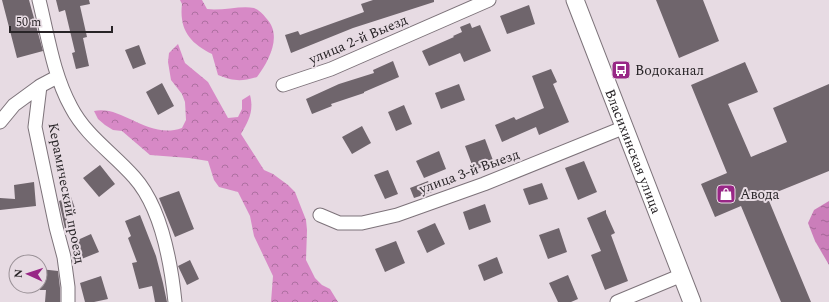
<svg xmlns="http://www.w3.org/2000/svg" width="829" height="302" font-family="Spectral,serif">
<defs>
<pattern id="forest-crowns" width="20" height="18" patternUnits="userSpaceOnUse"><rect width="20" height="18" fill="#d789c6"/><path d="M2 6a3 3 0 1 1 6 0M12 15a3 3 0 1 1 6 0" fill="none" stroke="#ae70a1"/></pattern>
<pattern id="water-ripples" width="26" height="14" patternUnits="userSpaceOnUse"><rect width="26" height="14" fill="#cb7eba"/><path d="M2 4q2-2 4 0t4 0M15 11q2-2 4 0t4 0" fill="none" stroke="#a56797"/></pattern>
</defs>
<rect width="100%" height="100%" fill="#e7dbe3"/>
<!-- forest -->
<path fill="url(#forest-crowns)" d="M180 0H202L207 9C222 11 242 5 254 8 259 10 263 14 266 18 283 35 269 61 257 77 240 82 234 81 218 75L212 54C190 43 179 30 182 4Z
M178 44 185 63 208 82 228 118 238 117 242 109V100L250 95C254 111 249 120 241 134L264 170 273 174 288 185 295 192 306 220 307 230 306 260 315 278 322 285 330 289 338 302H271L273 276 254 236 250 216 238 192 219 187 214 180 208 161 189 158 150 155 122 131 113 130 105 125 98 119 94 111C123 105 147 140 182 128L186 120 185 102 182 94 171 80 168 62 169 53Z"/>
<!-- water -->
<path fill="url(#water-ripples)" d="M829 201V265L815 241 808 223 814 210Z"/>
<!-- building -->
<path fill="#6f656c" d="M2 0H29L43 51 17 58Z
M56 0H89L90 4 80 6 87 37 83 38 89 66 76 69 72 53 75 52 65 10 59 12Z
M373 0H434V2L353 28 291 53 285 35 298 31 300 35 364 12 361 4Z
M656 0H703L719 41 679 58Z
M529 5 535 24 507 34 500 16Z
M470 23 472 28 480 25 491 51 464 62 460 53 429 66 422 51 454 37 453 36 462 32 460 27Z
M139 45 146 64 133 69 125 50Z
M393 61 399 77 364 92V93L331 104 332 106 312 114 306 99 339 84 374 73 373 70Z
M745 62 758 92 728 104 751 157 787 142 773 108 829 84V171L767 196 811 302H781L741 206 715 217 701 184 727 173 691 85Z
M551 69 557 82 553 84 569 122 539 135 536 127 502 142 495 125 514 117 516 120 544 108 532 76Z
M162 83 174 106 158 115 146 92Z
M459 84 465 100 441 109 435 93Z
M404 105 412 124 396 131 388 112Z
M362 126 371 143 352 154 342 137Z
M485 139 494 163 474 170 465 146Z
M439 151 446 169 424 178 416 161Z
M584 161 597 192 578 200 565 168Z
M100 165 115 184 99 197 83 178Z
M388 170 398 194 385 199 374 175Z
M428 181 432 192 414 198 410 188Z
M34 182 36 206 0 210V198L15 199 14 185Z
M542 183 548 199 529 205 523 189Z
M179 191 194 229 175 237 159 198Z
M71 197 77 214 67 217 66 233 59 201Z
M485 204 491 222 469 230 463 212Z
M606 210V213L615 233 611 235 628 281 605 290 591 255 601 251 587 218Z
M140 215 156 256 163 283 167 302H155L152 286 139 289 132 263 137 262 128 238 131 236 125 221Z
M435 223 445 244 427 253 417 231Z
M559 228 567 252 548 259 539 235Z
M91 234 99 252 79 260 71 243Z
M396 241 405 263 385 272 375 249Z
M497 257 503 273 484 281 478 265Z
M190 260 199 279 187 285 178 266Z
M40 269 58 271 60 288V302H45L46 290H40Z
M568 275 578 299 571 302H558L549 283Z
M101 276 108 299 94 302H85L80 283Z"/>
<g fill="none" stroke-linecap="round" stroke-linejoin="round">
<defs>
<path id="minor" d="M39 0C48 36 53 74 71 107 86 136 113 153 134 177 161 207 171 263 175 302
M57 77 40 86 35 127 56 227 64 257 68 287V302
M283 85 331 69 489 0
M0 122 14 105 40 86
M320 215 339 223H362L397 215 484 184 625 127
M617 302 682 275"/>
<g id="tertiary">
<path id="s1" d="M575 0 692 302"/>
</g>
</defs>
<!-- minor casing -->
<use href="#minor" stroke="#7d737a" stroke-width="15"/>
<!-- tertiary casing -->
<use href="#tertiary" stroke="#7d737a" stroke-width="19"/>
<!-- minor -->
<use href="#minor" stroke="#fff" stroke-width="13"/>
<!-- tertiary -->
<use href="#tertiary" stroke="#fff" stroke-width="17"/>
</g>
<!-- icons -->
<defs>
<symbol id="bus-square" viewBox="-11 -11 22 22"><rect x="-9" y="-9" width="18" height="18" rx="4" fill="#982786" stroke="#e7dbe3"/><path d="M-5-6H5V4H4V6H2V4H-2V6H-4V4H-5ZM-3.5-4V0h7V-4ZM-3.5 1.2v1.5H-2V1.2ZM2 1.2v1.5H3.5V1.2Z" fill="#fff"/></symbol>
<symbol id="shop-square" viewBox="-11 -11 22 22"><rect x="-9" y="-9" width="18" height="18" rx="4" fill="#982786" stroke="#e7dbe3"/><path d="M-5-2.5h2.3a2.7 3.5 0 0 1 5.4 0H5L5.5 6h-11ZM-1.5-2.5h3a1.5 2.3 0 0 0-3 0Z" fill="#fff"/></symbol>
</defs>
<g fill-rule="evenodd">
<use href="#bus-square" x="610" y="59" width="22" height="22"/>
<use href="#shop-square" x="715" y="183" width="22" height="22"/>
</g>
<g text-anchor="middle" stroke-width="4" stroke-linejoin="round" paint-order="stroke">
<!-- street labels -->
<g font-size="14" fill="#282427" stroke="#e7dbe3">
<text transform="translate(358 39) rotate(-23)" y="5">улица 2-й Выезд</text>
<text dy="5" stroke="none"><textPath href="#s1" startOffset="162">Власихинская улица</textPath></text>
<text transform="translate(469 171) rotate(-20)" y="5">улица 3-й Выезд</text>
<text transform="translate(67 193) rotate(79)" y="5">Керамический проезд</text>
</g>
<!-- poi labels -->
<g font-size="14" fill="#282427" stroke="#e7dbe3" text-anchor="start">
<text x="635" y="75">Водоканал</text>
<text x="740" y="199">Авода</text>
</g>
</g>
<!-- north arrow -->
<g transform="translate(28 274) rotate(273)"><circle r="19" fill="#e7dbe3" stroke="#9b9298"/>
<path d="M0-3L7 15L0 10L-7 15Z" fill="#982786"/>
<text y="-6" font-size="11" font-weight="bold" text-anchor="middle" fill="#282427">N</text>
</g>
<!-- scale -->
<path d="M10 26v6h102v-6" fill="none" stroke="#282427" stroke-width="2"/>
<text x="16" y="26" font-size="12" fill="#282427" stroke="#e7dbe3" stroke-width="3" paint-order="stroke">50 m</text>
</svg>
